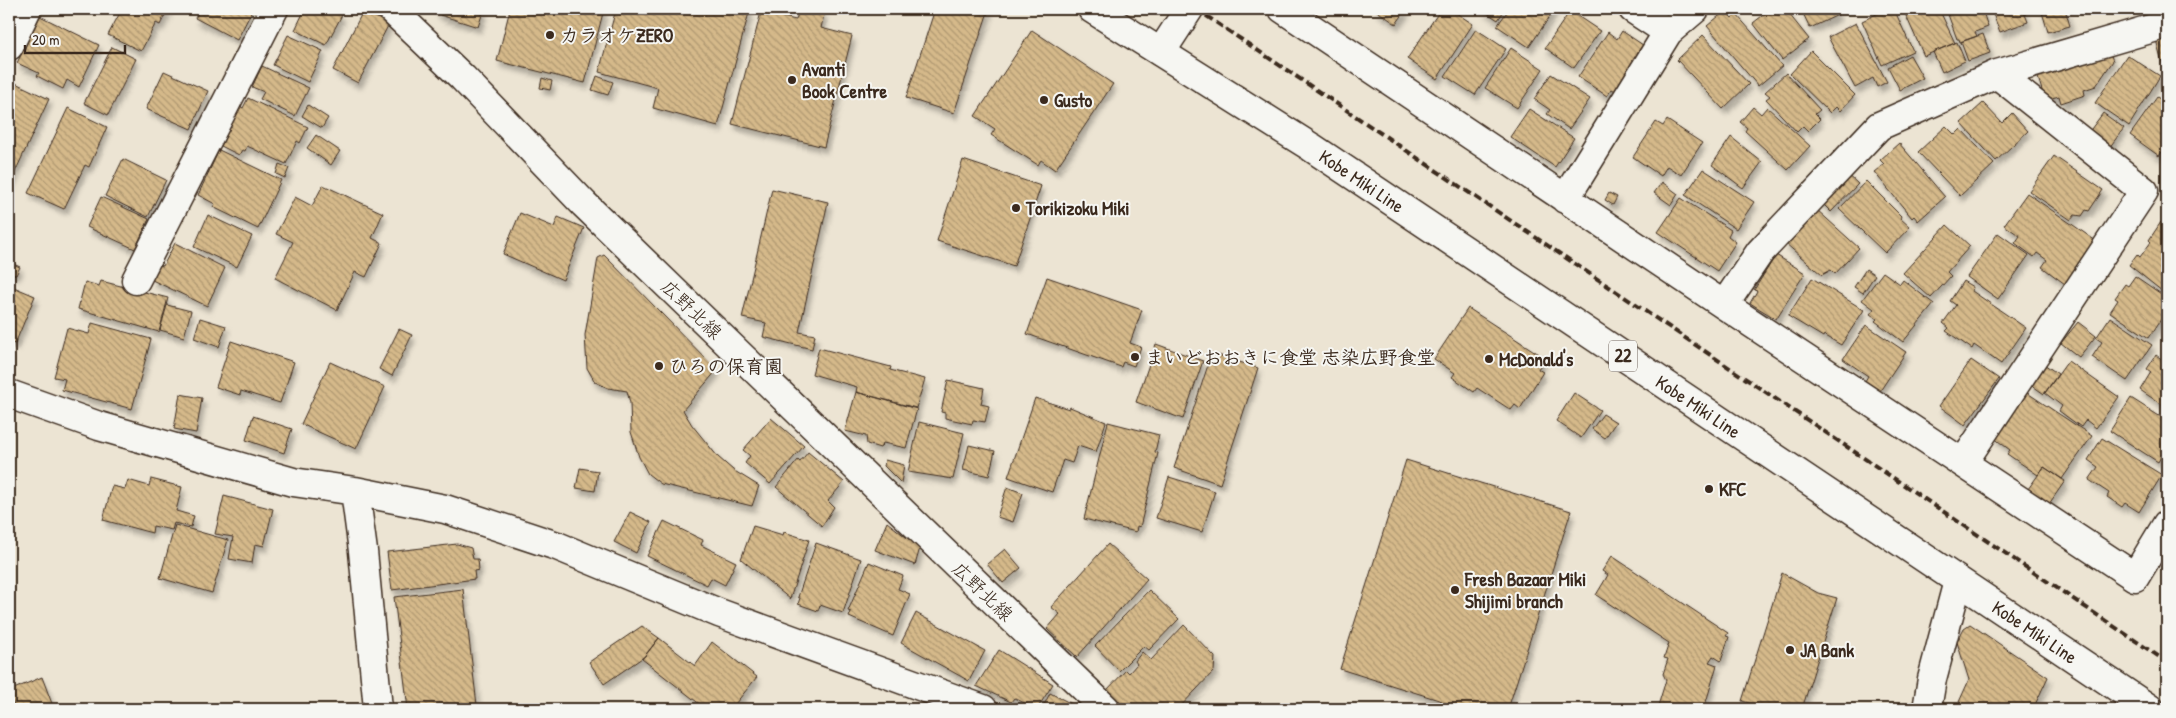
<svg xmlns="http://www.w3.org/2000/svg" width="2176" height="718" font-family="'Patrick Hand','Klee One',sans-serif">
<defs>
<pattern id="building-back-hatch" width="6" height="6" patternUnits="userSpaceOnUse" patternTransform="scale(1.25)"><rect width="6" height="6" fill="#d5b98a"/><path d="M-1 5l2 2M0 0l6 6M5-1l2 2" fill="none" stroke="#ae9770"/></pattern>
<filter id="shadow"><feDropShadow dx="3" dy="5.5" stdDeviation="2.5" flood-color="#0004"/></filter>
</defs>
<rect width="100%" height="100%" fill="#ece4d3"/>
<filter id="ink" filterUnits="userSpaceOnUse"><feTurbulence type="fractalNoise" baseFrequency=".02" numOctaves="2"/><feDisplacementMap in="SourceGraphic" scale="10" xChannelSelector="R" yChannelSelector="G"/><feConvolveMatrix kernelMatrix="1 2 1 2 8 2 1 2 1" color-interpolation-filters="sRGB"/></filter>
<g filter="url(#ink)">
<!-- building -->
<path fill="url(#building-back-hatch)" stroke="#3b2a1e" filter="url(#shadow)" d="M122 9H168L160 25 156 23 141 51 108 35Z
M200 9H253L237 40 195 18Z
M305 9H330L342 15 326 45 295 30Z
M434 9H484L478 27 440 15Z
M510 9H604L585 83 497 61Z
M616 9H750L718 126 653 108 658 88 599 72Z
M799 9H819L824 15 821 28 852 36 824 147 732 124 761 12 796 20Z
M935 9H989L954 113 906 98Z
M1374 9H1407L1396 24Z
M1441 9H1450L1473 24 1437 79 1407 59Z
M1481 9H1505L1498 20Z
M1509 9H1555L1529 47 1497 26Z
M1771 9H1785L1809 39 1782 60 1753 23Z
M1801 9H1835L1838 15 1810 28Z
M1887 9H1894L1913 51 1882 65 1862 21Z
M1903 9H1939L1955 43 1924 56Z
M1946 9H1982L1988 27 1975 32 1977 36 1960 42 1959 39H1957Z
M1991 9H2023L2028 22 2000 32Z
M2041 9H2065L2070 26 2048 32Z
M363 11 389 24 358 83 333 70Z
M1570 11 1600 31 1574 68 1545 48Z
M1725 11 1732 18 1736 14 1782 66 1758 86 1707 26Z
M40 16 99 45 79 87 67 80 63 89 37 76 39 73 17 63Z
M1856 23 1887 82 1877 87 1873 78 1855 88 1828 37Z
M1476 29 1506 49 1475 95 1445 76Z
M1032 30 1113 84 1055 170 1041 160 1038 165 991 135 995 129 975 116Z
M1622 31 1643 45 1637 53 1642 56 1617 92 1612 89 1607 96 1578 77 1608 32 1617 39Z
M2167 32V67L2163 66 2155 36Z
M1983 34 1990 53 1968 61 1961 42Z
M288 35 323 51 308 82 273 65Z
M1703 35 1749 84 1723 109 1677 60Z
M1957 42 1965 61 1942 72 1933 52Z
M112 47 136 59 108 115 84 103Z
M1511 48 1543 69 1517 108 1485 88Z
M2109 50 2113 61 2096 86 2084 90 2085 95 2061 103 2059 96 2045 100 2036 71Z
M1811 51 1855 95 1840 111 1836 107 1830 113 1790 74Z
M1910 55 1923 78 1900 90 1888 67Z
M2127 55 2160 76 2129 126 2095 103Z
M262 66 309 88 295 116 260 99 264 92 252 87Z
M164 71 208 91 191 129 146 109Z
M1786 73 1820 110 1815 114 1820 119 1808 131 1803 126 1797 132 1766 99 1770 96 1765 92Z
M1551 74 1590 99 1569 129 1547 114 1550 110 1534 99Z
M597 76 613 82 608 95 592 90Z
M542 78 552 81 550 90 540 88Z
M9 80 49 99 9 185Z
M2157 97 2167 104V156L2162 152 2159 156 2130 135Z
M248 98 308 127 300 143 297 141 286 164 247 146 245 151 242 150 239 155 221 146 240 106 243 108Z
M1983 103 2002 123 2012 113 2028 131 1996 161 1961 123Z
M308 105 328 118 322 128 302 116Z
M1753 107 1761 114 1767 107 1810 146 1788 170 1745 131 1747 128 1740 122Z
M68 108 107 127 89 167 85 165 64 209 28 193Z
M1529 109 1574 138 1555 167 1510 137Z
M2103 113 2124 128 2109 148 2088 133Z
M1667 120 1702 143 1681 175 1667 166 1661 176 1633 157 1656 122 1663 126Z
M1946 126 1955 135 1961 129 1994 164 1960 196 1918 152Z
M316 135 340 151 331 165 307 148Z
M1731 137 1762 162 1743 188 1712 165Z
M1899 143 1945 197 1918 221 1914 216 1912 218 1874 172 1884 164 1880 160Z
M219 150 281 180 258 229 213 207 215 204 198 195Z
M2054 156 2103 190 2089 211 2086 210 2082 216 2075 215 2071 220 2029 191Z
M123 159 166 180 148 217 105 196Z
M963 160 1041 186 1014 266 937 241Z
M279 164 289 168 285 178 276 174Z
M1703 169 1754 202 1736 229 1685 195Z
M1842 169 1858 184 1831 212 1816 197Z
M1866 181 1901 216 1900 218 1910 227 1885 253 1839 209Z
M1662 182 1678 194 1671 205 1654 193Z
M323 185 383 213 372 238 382 243 366 277 355 272 337 310 275 278 293 242 276 234 295 197 312 206Z
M772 189 828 202 799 332 815 335 812 349 763 337 766 323 742 318Z
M1609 193 1617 197 1613 205 1605 200Z
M2027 193 2096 241 2065 284 2042 267 2047 260 2037 253 2034 257 2015 243 2020 236 2004 225Z
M101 197 149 219 135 249 87 227Z
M1681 198 1731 230 1728 236 1736 242 1717 271 1658 232Z
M1816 209 1859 248 1835 274 1831 270 1822 275 1785 243Z
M520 213 554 227 558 217 584 228 563 280 503 254Z
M208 215 252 236 237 267 194 247Z
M2161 222 2167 227V295L2129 265 2137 254 2140 257 2151 242 2149 240Z
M1947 225 1970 246 1947 272 1951 276 1931 298 1903 273Z
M1998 233 2029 255 1998 299 1967 277Z
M175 243 225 268 207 306 152 280 159 265 163 266Z
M604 255 717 370 683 410 692 425 718 457 733 470 759 486 752 506 661 484 648 474 639 457 631 432 630 403 627 391 608 388 595 382 587 368 585 335 598 258Z
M1776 255 1805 273 1776 319 1750 303 1757 291 1754 290Z
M9 262 20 267 16 275 10 273 9 275Z
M1866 269 1875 275 1863 293 1854 287Z
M1883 272 1900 284 1903 280 1934 304 1903 342 1875 321 1877 319 1870 314 1874 309 1862 300Z
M2135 276 2167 298V310L2149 338 2110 312 2118 300 2115 298 2125 284 2128 286Z
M1047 277 1142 310 1130 343 1141 347 1134 366 1123 362 1121 367 1027 334Z
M1812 278 1864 310 1841 345 1824 335 1823 337 1788 316Z
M101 281 168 298 159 332 78 309 85 282 99 286Z
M1963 281 1973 287 1972 291 2026 328 2001 364 1974 345 1972 349 1946 331 1949 328 1943 323 1956 305 1950 301Z
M9 285 35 296 15 344 9 342Z
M167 305 191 311 184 337 160 330Z
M1468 308 1545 358 1538 369 1543 372 1520 409 1515 405 1511 410 1477 388 1474 392 1452 377 1455 373 1434 359Z
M2110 317 2152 345 2127 381 2092 357 2102 342 2096 338Z
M200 318 226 326 219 347 194 338Z
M2078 322 2096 336 2079 357 2061 343Z
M92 323 151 339 132 409 62 390 65 379 54 377 67 328 89 334Z
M1866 325 1906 352 1880 391 1865 381 1868 376 1843 359Z
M399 329 412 335 392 376 379 369Z
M231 341 294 362 280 403 241 391 240 395 216 387Z
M1156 344 1203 361 1183 419 1136 402Z
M819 348 891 367 890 370 925 379 916 408 856 392 857 387 812 374Z
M1212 353 1258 368 1220 484 1174 468Z
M2156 355 2167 363V408L2140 390 2151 372 2147 369Z
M1971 360 1999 379 1965 425 1939 406Z
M2068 361 2119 397 2096 428 2086 420 2081 427 2059 411 2062 406 2045 393Z
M330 362 385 387 356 449 301 424Z
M2044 364 2058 374 2044 394 2030 384Z
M948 380 984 388 981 404 989 406 985 422 973 420 972 424 945 418V413L941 412Z
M856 392 917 409 906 448 883 443 880 448 867 444 866 436 845 431Z
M2026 392 2092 436 2062 479 2044 467 2038 475 2007 454 2010 450 1994 438Z
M1574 393 1600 410 1581 438 1556 421Z
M180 394 202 398 196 433 174 429Z
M1035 398 1069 409 1070 407 1106 422 1096 452 1078 446 1072 463 1063 460 1052 492 1008 477Z
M2131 398 2167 421V446L2158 462 2110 431Z
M1603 414 1616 422 1605 438 1592 429Z
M253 416 292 429 284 453 246 440Z
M771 418 804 446 770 484 745 463 750 456 743 450Z
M919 422 964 433 953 479 908 472Z
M1108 422 1159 435 1155 452 1158 453 1140 527 1137 526 1136 532 1084 519Z
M2102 438 2162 475 2139 512 2125 503 2122 507 2107 497 2109 493 2089 480 2098 467 2088 460Z
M969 445 995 451 989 476 963 470Z
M808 452 844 482 828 501 834 507 822 526 776 487 798 460 800 462Z
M885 460 904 465 901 483 884 466Z
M1406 460 1571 511 1508 709H1439L1442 701 1340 669Z
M2044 467 2065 481 2049 504 2028 489Z
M580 468 598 471 595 491 576 488Z
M1169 477 1215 491 1202 532 1156 518Z
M151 479 182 487 176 511 194 516 191 527 174 523 172 530 153 526 152 533 103 520 112 486 125 489 128 480 149 486Z
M1007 487 1023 493 1013 522 997 517Z
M224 496 273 509 264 546 255 544 252 563 229 559 233 537 215 534Z
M630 512 651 522 636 553 614 542Z
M664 521 703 540 701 545 736 562 725 585 711 578 707 585 647 556Z
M887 522 920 548 915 565 875 550Z
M175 525 228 540 212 593 160 578Z
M753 526 783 535 784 532 809 540 790 599 741 559Z
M816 543 861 559 843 613 820 605 818 611 798 604 800 598 798 597Z
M457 544 471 548 473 559H478L479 570 474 571 475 579 392 590 387 552Z
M1108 544 1147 579 1077 657 1047 629 1060 614 1051 607Z
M1005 549 1021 568 1003 583 987 564Z
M1612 556 1728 633 1726 636 1729 637 1721 661 1713 656 1709 662 1717 665 1704 709H1657L1666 680 1663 674 1668 659 1664 658 1669 643 1596 595 1608 575 1602 571Z
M869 562 903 576 898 589 910 594 893 636 849 617 851 612 848 611Z
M1782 573 1818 593 1837 598 1802 709H1770L1742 701Z
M463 589 477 705 441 709H408L394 597Z
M1149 590 1179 619 1149 650 1144 646 1119 671 1095 646Z
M916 613 985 651 969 681 901 643Z
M1970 624 2048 677 2033 709H1973L1959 702 1969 680 1957 642 1964 628Z
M1184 625 1215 657 1214 671 1178 709H1126L1106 691 1126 670 1129 673 1137 664 1135 661 1142 652 1151 660Z
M642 626 659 638 645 656 604 684 589 662Z
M659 638 695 666 712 642 757 677 731 709H706L642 659Z
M999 650 1053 684 1037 709 1014 698 1011 702 976 686Z
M42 677 54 709H15L9 691Z
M1050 693 1074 705 1072 709H1042Z"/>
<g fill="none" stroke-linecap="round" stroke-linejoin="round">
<defs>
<path id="street" d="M391 9 463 78 584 204 1106 709
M1283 9 1724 305 2135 577 2167 524
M1633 9 1668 32
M9 46 27 9
M1565 199 1668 32 1695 9
M136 280 274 9
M1724 305 1760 252 1879 126 1997 74 2167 24
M9 394 99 426 293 482 355 491 445 509 557 546 719 613 983 709
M1963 463 2144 191 1997 74
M355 491 363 551 378 709
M1927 709 1932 679 1958 581"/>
<path id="secondary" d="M1161 52 1189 9"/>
<g id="primary">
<path id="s1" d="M1092 9 1311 147 2150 709"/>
</g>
</defs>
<!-- street casing -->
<use href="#street" stroke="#3b2a1e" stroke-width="31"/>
<!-- secondary casing -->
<use href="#secondary" stroke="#3b2a1e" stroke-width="31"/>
<!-- primary casing -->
<use href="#primary" stroke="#3b2a1e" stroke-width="31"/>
<!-- street -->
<use href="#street" stroke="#f6f6f2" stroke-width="28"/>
<!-- secondary -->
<use href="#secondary" stroke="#f6f6f2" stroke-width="28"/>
<!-- primary -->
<use href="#primary" stroke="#f6f6f2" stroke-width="28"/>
<!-- rail -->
<path stroke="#3b2a1e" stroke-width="4" stroke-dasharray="8 4" stroke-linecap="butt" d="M1196 9 2167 662"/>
</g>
</g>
<!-- markers -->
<g fill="#3b2a1e" stroke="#f6f6f2" stroke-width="2">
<circle cx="550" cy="35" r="5"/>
<circle cx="792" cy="80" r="5"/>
<circle cx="1044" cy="100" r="5"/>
<circle cx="1016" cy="208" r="5"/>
<circle cx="1135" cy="357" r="5"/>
<circle cx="1489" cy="359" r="5"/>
<circle cx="659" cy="366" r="5"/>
<circle cx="1709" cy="489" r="5"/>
<circle cx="1455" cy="590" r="5"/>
<circle cx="1790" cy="650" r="5"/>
</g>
<g text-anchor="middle" stroke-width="4" stroke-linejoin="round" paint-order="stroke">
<!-- shield labels -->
<rect fill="#f6f6f2" stroke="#73675e" stroke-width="1" x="1609" y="340.5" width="28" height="31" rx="4"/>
<g font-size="18" font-weight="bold" fill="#3b2a1e">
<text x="1623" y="362">22</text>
</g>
<!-- poi labels -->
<g font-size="19" font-weight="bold" fill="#3b2a1e" stroke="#f6f6f2" text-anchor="start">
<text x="560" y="42">カラオケZERO</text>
<text x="802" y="76">Avanti<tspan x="802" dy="22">Book Centre</tspan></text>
<text x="1054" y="107">Gusto</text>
<text x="1026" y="215">Torikizoku Miki</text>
<text x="1145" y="364">まいどおおきに食堂 志染広野食堂</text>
<text x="1499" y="366">McDonald's</text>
<text x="669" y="373">ひろの保育園</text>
<text x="1719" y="496">KFC</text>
<text x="1465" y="586">Fresh Bazaar Miki<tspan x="1465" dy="22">Shijimi branch</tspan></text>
<text x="1800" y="657">JA Bank</text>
</g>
<!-- street labels -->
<g font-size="19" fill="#3b2a1e" stroke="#f6f6f2">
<text dy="7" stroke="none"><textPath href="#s1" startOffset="320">Kobe Miki Line</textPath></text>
<text transform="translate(692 309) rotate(44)" y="7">広野北線</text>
<text dy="7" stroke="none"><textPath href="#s1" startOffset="725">Kobe Miki Line</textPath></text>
<text transform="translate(983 591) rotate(44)" y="7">広野北線</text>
<text dy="7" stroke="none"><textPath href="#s1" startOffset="1130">Kobe Miki Line</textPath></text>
</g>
</g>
<!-- margin -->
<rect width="2176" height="718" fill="none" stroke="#f6f6f2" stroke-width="30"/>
<rect x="15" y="15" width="2146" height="688" fill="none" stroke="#3b2a1e" stroke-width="2" filter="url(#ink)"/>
<!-- scale -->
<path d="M25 45v8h100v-8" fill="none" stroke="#3b2a1e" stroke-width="2.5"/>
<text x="32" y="45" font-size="15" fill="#3b2a1e" stroke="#f6f6f2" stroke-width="4" paint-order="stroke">20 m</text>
</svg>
